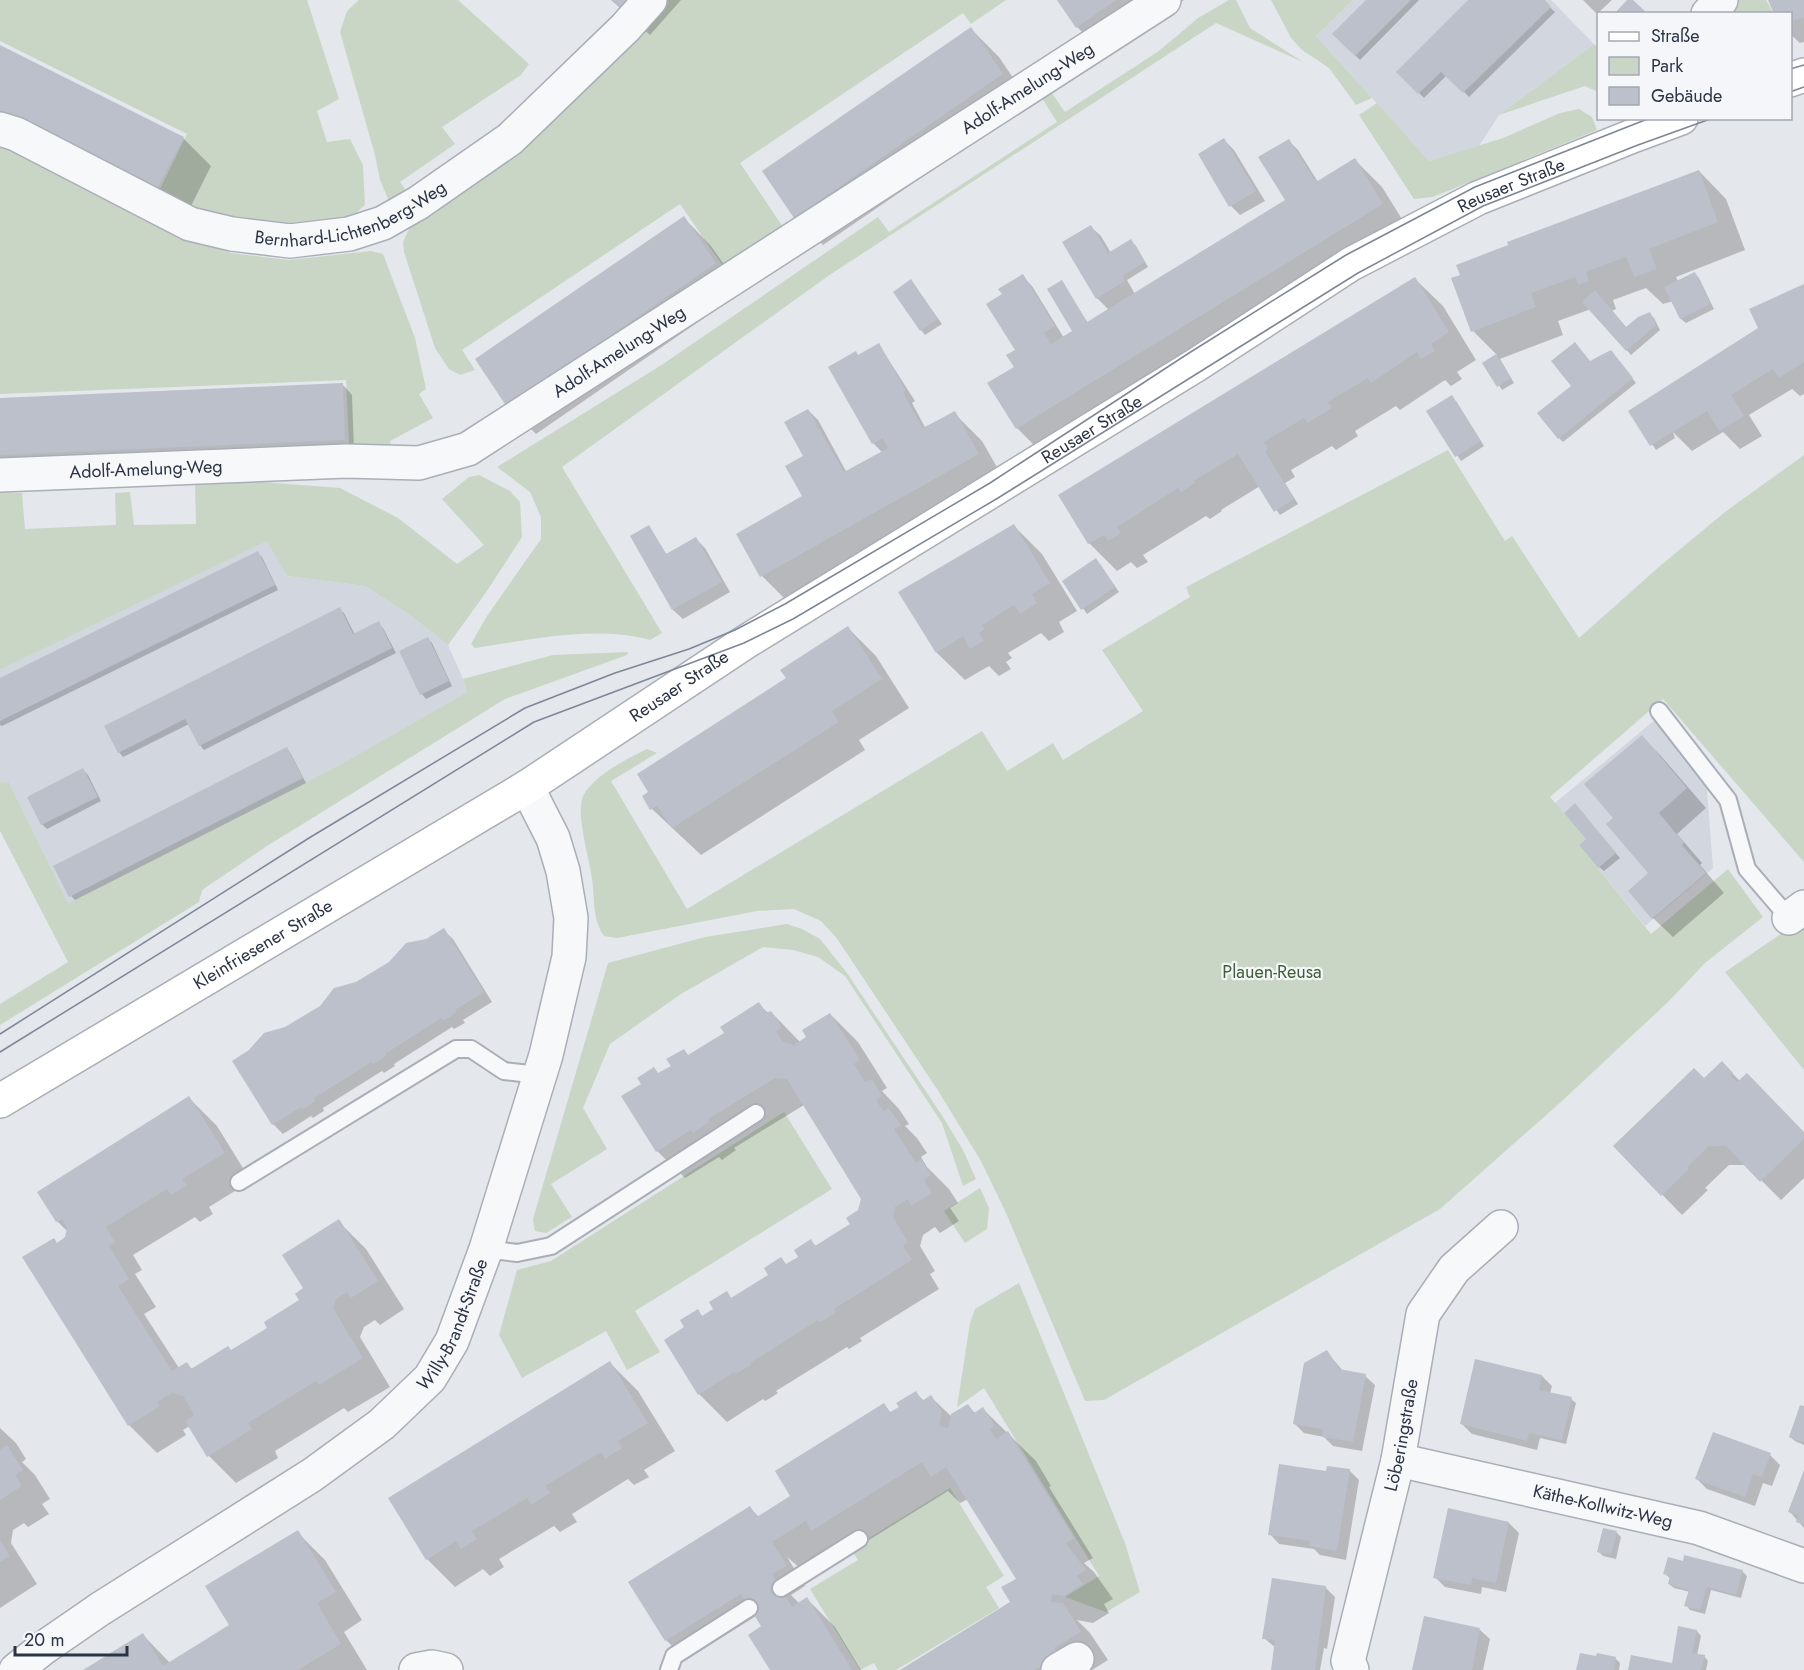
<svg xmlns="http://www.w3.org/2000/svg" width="1804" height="1670" font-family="Jost,sans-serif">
<rect width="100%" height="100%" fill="#e4e7ec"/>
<!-- built -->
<path fill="#d2d6de" d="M1353 0H1551L1594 44 1499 115 1479 146 1429 161 1316 36Z
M268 540 287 576 365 586 411 616 448 645 463 679 467 692 334 768 68 903 9 782H0V670Z
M1656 719 1706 779 1713 868 1645 926 1579 845 1585 839 1555 803Z"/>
<!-- green -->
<path fill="#c9d6c5" d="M0 0H307L339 99 317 111 327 142 350 139 363 165 365 205 350 218 295 230 214 221 158 193 187 134 0 41Z
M359 0H458L529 64 521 75 442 127 455 144 400 182 407 192 389 201 380 180 375 155 340 32 347 11Z
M662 0H1006L971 24 963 13 740 163 783 227 722 265 680 204 462 350 475 370 460 375 449 369 435 348 404 252 403 242 411 225Z
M1229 0H1236L1250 28 1303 62 1216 23 831 274 562 467 662 633 650 640C595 625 530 640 475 648L471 644 487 616 541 539V517L530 492 497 467 663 364 878 217 889 232 1057 122 1042 98 1051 92 1065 112 1159 51 1198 18Z
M1271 0H1353L1316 36 1372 98 1356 105 1329 68 1302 50 1291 38Z
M1735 0H1766L1773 13 1723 14Z
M1594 44 1598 48V92L1585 86 1499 115Z
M1377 103 1429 161 1503 138 1560 113 1579 109 1592 117 1597 130 1433 197 1414 199 1359 115Z
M0 145 78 181 163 224 231 253 289 260 371 251 383 254 415 338 426 389 419 394 433 418 390 441 392 449 349 444 346 380 0 394Z
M1448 450 1505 541 1512 536 1579 638 1660 566 1725 512 1804 455V862L1663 699 1550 797 1586 839 1579 845 1651 934 1728 869 1763 917 1705 963 1669 1001 1562 1101 1440 1209 1104 1400 1085 1401 1006 1213 981 1161 937 1089 836 937 821 921 794 909 757 911 617 938 604 936C592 919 595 898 592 878 589 858 577 818 582 799 589 778 628 758 647 749L657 753 611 781 687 909 982 731 1007 771 1053 743 1063 760 1143 711 1102 650 1190 597 1186 587Z
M479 475 510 491 520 502 522 537 487 591 448 645 411 616 365 586 287 576 267 541 0 670V493H22L25 529 116 525 115 493 130 492 134 525 196 524 195 485 262 482 340 488 398 518 457 564 484 545 442 499 469 477Z
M628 652 627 655 505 699 267 846 202 890 199 902 0 1025V1004L68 962 0 831V782H9L68 903 334 768 467 692 463 679 553 655Z
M1804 918V1070L1725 972Z
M787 924 802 929 820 939 847 973 943 1117 963 1150 976 1179 963 1186 942 1123 845 976 818 957 793 950 763 947 681 994 610 1044 583 1108 607 1149 551 1184 572 1217 546 1233 535 1231 533 1219 608 963 705 937Z
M784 1112 832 1189 635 1311 660 1352 627 1370 606 1331 522 1378 499 1335 517 1270 551 1261Z
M980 1188 989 1208 987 1229 965 1243 944 1211Z
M1019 1283 1125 1543 1140 1592 1106 1612 1065 1597 1099 1576 984 1388 957 1407 970 1323 975 1309Z
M950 1488 1004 1576 986 1587 999 1608 896 1670H878L874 1663 860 1670 810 1589 858 1560 851 1549Z"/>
<!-- shadow -->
<path fill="#0003" d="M611 0H681L650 35Z
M1059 0H1184L1105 54 1077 27Z
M1368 0H1419L1360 60 1334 34Z
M1470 0H1542L1555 12 1469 97 1447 75 1424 98 1398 72Z
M1583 0H1612L1597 14Z
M1770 0H1804V42L1800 43 1790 34V14Z
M971 29 999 57 1030 103 823 245 796 217Z
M0 46 183 138 211 166 186 216 0 123Z
M1224 140 1234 150 1265 201 1240 215 1231 206Z
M1289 141 1298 150 1318 182 1355 160 1382 187 1410 232 1045 456 1017 428V351L1004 295 1022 276 1032 286 1064 338 1074 331 1061 282 1088 323 1109 310 1097 298 1091 227 1101 236 1111 253 1131 241 1136 246 1148 267 1127 280 1135 294 1287 201Z
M1699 171 1726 199 1745 250 1676 277 1678 281 1694 273 1699 278 1714 309 1686 323 1681 319 1673 301 1663 304 1646 288 1613 300 1616 309 1612 311 1627 328 1650 314 1654 318 1660 330 1631 355 1591 309 1558 321 1563 335 1500 359 1514 383 1502 390 1485 363 1497 355 1473 331Z
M684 218 711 246 743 291 536 434 508 406Z
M1415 279 1443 306 1476 360 1457 372 1462 379 1451 386 1445 380 1400 410 1396 406 1355 431 1358 436 1336 450 1332 446 1291 470 1295 477 1285 483 1298 504 1280 515 1260 486 1221 510 1222 511 1210 519 1206 516 1143 555 1148 562 1137 568 1131 562 1117 571 1089 543 1060 496Z
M911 281 942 324 925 335 921 330Z
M1804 285V394L1800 396 1792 389 1749 415 1762 436 1740 449 1723 432 1692 451 1673 432 1675 438 1656 450 1630 411 1760 329Z
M879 345 915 401 912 403 926 429 954 413 982 441 1006 483 790 604 762 576 805 497 804 456 808 410 818 420 847 473 883 453 873 443 859 357Z
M1615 357 1636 383 1563 442 1559 438 1573 386 1590 363Z
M343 385 352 395 354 450 0 465V399Z
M1456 401 1484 446 1461 461 1428 412Z
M1014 526 1042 554 1077 611 1059 622 1064 632 1049 641 1041 633 1008 653 1012 658 1006 662 1011 669 999 676 989 666 965 680 937 653 900 593Z
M649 527 667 555 695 538 705 548 730 592 683 619 673 610 632 537Z
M257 553 262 557 278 590 2 726 0 725V680Z
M1100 564 1119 592 1087 614 1064 581Z
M339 609 344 613 355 635 378 623 383 628 396 653 204 750 200 745 189 724 123 757 119 752Z
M848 628 876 656 909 708 859 740 865 750 701 855 652 809 644 797Z
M428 639 432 643 452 686 426 699 422 694Z
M1642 737 1661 756 1706 808 1677 834 1702 863 1700 865 1724 893 1673 937 1653 918 1651 874 1615 818Z
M287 749 291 754 306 783 75 900 71 896Z
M83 770 88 775 101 801 47 829 42 824Z
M1579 810 1620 858 1604 871 1599 867 1588 839Z
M443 930 453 939 492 1002 463 1020 465 1023 454 1029 452 1027 394 1064 395 1066 384 1073 382 1071 323 1108 324 1111 319 1114 313 1118 311 1116 283 1134 273 1124 234 1061Z
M759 1004 769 1014 771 1012 800 1042 808 1037 830 1014 858 1042 887 1088 882 1091 899 1109 909 1124 905 1126 917 1138 927 1153 921 1157 927 1167 949 1189 958 1203 950 1208 959 1221 940 1233 935 1227 923 1235 920 1246 935 1271 930 1274 939 1289 860 1338 862 1341 849 1349 847 1347 776 1391 778 1393 772 1397 765 1401 763 1399 727 1422 699 1394 687 1327 698 1311 703 1317 716 1310 727 1293 732 1299 800 1257 811 1241 817 1247 852 1225 859 1211 863 1198 804 1105 734 1148 736 1150 722 1160 719 1157 685 1178 657 1151 659 1074 673 1066 684 1051 689 1056 726 1034Z
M1722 1063 1740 1081 1804 1134V1178L1781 1200 1746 1165H1729L1705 1188 1708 1190 1682 1215 1615 1146 1704 1080Z
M189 1098 217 1126 251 1181 209 1207 213 1214 200 1222 195 1217 133 1255 142 1270 135 1274 156 1307 144 1314 179 1368 187 1364 193 1370 231 1352 270 1328 301 1300 305 1289 338 1221 366 1249 404 1309 380 1325 375 1320 364 1327 360 1337 390 1387 348 1412 344 1408 275 1451 278 1458 236 1483 209 1456 190 1426 183 1430 186 1435 157 1453 129 1425 58 1244 67 1238 68 1232 57 1221Z
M1326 1351 1343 1371 1365 1376 1375 1385 1362 1451 1333 1446 1324 1437 1304 1433 1294 1423Z
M610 1363 638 1391 675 1451 644 1470 649 1477 634 1485 628 1479 572 1514 577 1522 560 1532 554 1526 499 1559 504 1567 490 1576 483 1569 455 1587 427 1559Z
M1542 1376 1552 1386 1550 1394 1571 1399 1576 1403 1566 1444 1540 1438 1537 1450 1472 1434 1462 1424Z
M916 1393 924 1401 931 1397 951 1416 968 1406 976 1414 983 1409 1036 1461 1051 1486 1049 1487 1093 1558 1084 1563 1094 1572 1113 1599 1104 1604 1109 1613 1093 1623 1077 1620 1090 1633 1108 1660 1092 1670H903L1012 1602 1018 1579 968 1499 960 1503 948 1491 840 1558 801 1569 787 1557 805 1586 791 1595 800 1604 807 1599 835 1627 861 1670H771L763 1627 756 1616 686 1660 666 1640 630 1582 750 1508 759 1517 792 1497 884 1405 891 1413 901 1407Z
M1804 1408V1445L1795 1441 1790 1437Z
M0 1428 16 1443 26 1459 22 1462 35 1475 50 1499 42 1504 49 1514 28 1527 24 1523 13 1530 11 1543 37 1584 0 1608Z
M1770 1455 1780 1465 1772 1486 1763 1483 1755 1506 1707 1489 1697 1479Z
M1349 1470 1359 1480 1346 1560 1320 1555 1314 1549 1279 1544 1270 1534 1328 1473Z
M1804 1474V1528L1790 1512Z
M1509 1523 1519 1533 1506 1592 1482 1587 1481 1594 1445 1587 1435 1577Z
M297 1532 325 1560 362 1620 344 1632 367 1670H86L143 1635 170 1663 231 1626Z
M1616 1532 1621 1537 1616 1559 1603 1556 1599 1552Z
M1742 1571 1747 1576 1741 1598 1711 1590 1705 1614 1690 1610 1686 1605 1690 1592 1674 1588 1669 1584 1671 1579 1665 1574Z
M1325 1587 1335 1597 1327 1649 1324 1648 1320 1670H1272L1276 1648 1264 1638Z
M1679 1628 1697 1631 1701 1636 1697 1655 1704 1656 1708 1661 1706 1670H1629L1673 1665Z
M1480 1630 1490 1639 1483 1670H1414Z
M1616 1659 1620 1663 1619 1670H1578Z"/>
<!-- building -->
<path fill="#bbc0ca" d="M612 0H629L621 8Z
M1057 0H1116L1076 28Z
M1366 0H1411L1355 56 1332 34Z
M1468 0H1545L1551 7 1463 93 1441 72 1418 94 1396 72Z
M1627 0H1633L1648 14H1614Z
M1768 0H1804V18L1791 21V14H1774Z
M971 27 1003 74 794 218 762 171Z
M0 45 184 137 157 189 0 110Z
M1224 138 1256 191 1229 207 1198 154Z
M1289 139 1316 182 1355 158 1383 204 1016 429 987 383 1014 367 1006 355 1015 350 986 304 1002 294 998 289 1023 274 1055 326 1044 333 1051 344 1072 331 1047 289 1062 280 1087 322 1285 200 1258 157Z
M1699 170 1718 222 1649 249 1657 269 1634 277 1626 257 1586 272 1589 281 1578 285 1575 277 1531 293 1536 307 1471 332 1451 278 1460 275 1456 265 1508 245 1507 242Z
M684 216 716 263 507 407 475 359Z
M1091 225 1108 253 1131 239 1145 262 1122 276 1125 281 1096 299 1062 242Z
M1695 272 1711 304 1680 319 1664 287Z
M1415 277 1449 332 1431 344 1435 351 1421 359 1417 352 1371 383 1368 378 1328 402 1332 408 1307 423 1304 418 1264 442 1268 448 1265 451 1294 499 1274 512 1238 454 1194 481 1195 483 1181 492 1178 488 1117 527 1121 533 1108 541 1104 535 1088 544 1058 495Z
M911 279 938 319 920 331 893 292Z
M1804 284V362L1779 378 1773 369 1731 395 1744 416 1719 431 1707 411 1650 446 1628 411 1758 328 1749 309Z
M1595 290 1626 327 1638 317 1650 312 1656 325 1626 351 1582 302Z
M1575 342 1590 361 1611 350 1633 378 1558 439 1537 413 1571 386 1551 361Z
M879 343 906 391 903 393 923 428 955 411 979 454 760 577 736 534 802 496 785 466 803 456 784 422 808 409 844 472 888 448 883 438 872 444 828 367 856 351 858 355Z
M1496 354 1511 378 1497 387 1482 363Z
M343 383 345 440 0 455V398Z
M1452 395 1481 441 1455 457 1426 411Z
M1014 524 1050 583 1032 594 1037 603 1020 614 1014 605 982 625 985 629 979 633 984 641 970 649 963 636 936 653 898 592Z
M649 525 666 554 696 537 722 582 672 610 630 536Z
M258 551 275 585 0 721V678Z
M1096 558 1115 587 1081 610 1062 581Z
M340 607 353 634 379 621 392 648 199 746 185 719 118 753 104 726Z
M848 626 882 679 832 711 839 722 672 828 657 806 650 810 642 796 648 792 637 774 786 678 780 670Z
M428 637 449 681 420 695 399 651Z
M1642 735 1687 788 1659 813 1684 843 1682 845 1706 873 1652 919 1628 891 1648 873 1606 824 1613 818 1584 784Z
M287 747 303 778 69 897 53 866Z
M83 768 98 797 41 825 27 797Z
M1575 803 1616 853 1598 868 1579 845 1586 839 1564 813Z
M444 928 484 992 455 1010 456 1012 450 1017 443 1020 441 1018 385 1054 386 1056 373 1064 372 1062 314 1098 316 1100 310 1105 302 1109 301 1107 272 1125 232 1061 249 1050 264 1033 285 1027 320 1006 334 988 356 982 389 962 406 943 426 939Z
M759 1002 766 1013 771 1011 782 1027 776 1031 783 1042 794 1045 806 1037 802 1030 830 1013 860 1060 854 1064 865 1082 872 1079 882 1096 876 1100 883 1111 889 1108 901 1125 894 1129 916 1163 921 1159 931 1175 924 1180 932 1193 911 1206 908 1199 895 1207 893 1217 908 1242 903 1246 912 1260 834 1309 835 1313 820 1322 818 1320 750 1363 751 1365 744 1369 736 1374 734 1372 698 1395 664 1340 684 1327 680 1320 698 1309 702 1316 713 1309 709 1302 727 1291 731 1298 768 1275 764 1268 781 1257 786 1264 798 1257 794 1250 811 1239 815 1246 850 1224 846 1218 858 1210 861 1199 787 1079 775 1078 708 1119 709 1122 693 1133 691 1130 656 1152 621 1096 641 1084 637 1078 654 1067 658 1073 671 1066 666 1059 684 1049 688 1055 724 1033 720 1027Z
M1722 1061 1733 1073 1730 1075 1737 1082 1747 1073 1804 1132V1139L1760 1182 1726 1146H1709L1687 1167 1689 1169 1661 1196 1613 1146 1694 1068 1704 1078Z
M189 1096 225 1153 182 1179 187 1185 171 1195 167 1189 106 1227 115 1242 109 1246 129 1279 118 1286 172 1371 187 1362 191 1369 228 1346 231 1350 267 1328 264 1322 299 1300 295 1294 303 1288 282 1255 339 1219 378 1281 351 1298 347 1292 336 1299 333 1308 363 1358 319 1385 316 1381 248 1423 252 1429 207 1457 185 1421 194 1415 183 1396 172 1393 157 1402 160 1406 128 1426 22 1257 54 1238 57 1243 65 1237 67 1228 62 1219 56 1222 37 1192Z
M1327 1350 1339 1369 1366 1374 1353 1442 1322 1437 1323 1429 1293 1424 1304 1363Z
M1475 1359 1542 1375 1539 1390 1572 1397 1562 1440 1529 1433 1527 1441 1460 1424Z
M610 1361 648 1423 618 1441 622 1448 605 1459 601 1452 545 1486 550 1493 531 1505 527 1498 472 1531 477 1539 461 1549 456 1541 426 1560 388 1498Z
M916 1391 922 1401 931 1395 942 1412 939 1426 948 1428 951 1414 968 1404 974 1413 983 1407 995 1426 990 1429 996 1439 1008 1431 1074 1538 1066 1543 1086 1570 1077 1576 1083 1584 1064 1596 1052 1594 1051 1602 1063 1603 1081 1632 1054 1648 1058 1656 1035 1670H900L1010 1602 1001 1587 1016 1579 946 1467 931 1477 922 1462 811 1531 806 1521 772 1542 787 1566 772 1574 781 1588 792 1607 807 1597 852 1670H770L748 1635 761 1626 741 1594 665 1641 628 1582 750 1506 757 1517 790 1496 775 1471 884 1403 890 1412 899 1407 896 1403Z
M1800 1405 1804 1406V1443L1789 1437Z
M1713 1432 1771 1453 1762 1477 1753 1474 1745 1497 1695 1479Z
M7 1445 23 1470 15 1475 22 1486 0 1500V1450Z
M1279 1464 1326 1471 1327 1466 1350 1469 1337 1551 1309 1546 1310 1541 1268 1535Z
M1804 1470V1525L1796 1522 1798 1516 1788 1512Z
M1448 1508 1509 1522 1496 1583 1472 1578 1471 1585 1433 1578Z
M1603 1528 1617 1531 1611 1555 1597 1552Z
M298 1530 336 1592 317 1603 341 1644 298 1670H83L143 1633 163 1666 229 1625 205 1586Z
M0 1540 10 1556 0 1562Z
M1684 1555 1743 1570 1736 1595 1707 1587 1700 1610 1684 1606 1689 1590 1668 1584 1670 1576 1663 1574 1668 1557 1683 1561Z
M1272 1578 1326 1586 1315 1670H1271L1275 1640 1262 1639Z
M1424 1616 1480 1628 1472 1670H1412Z
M1678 1626 1697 1630 1692 1653 1705 1655 1701 1670H1628L1631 1655 1672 1663Z
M1580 1653 1596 1656 1597 1653 1616 1657 1614 1670H1576Z"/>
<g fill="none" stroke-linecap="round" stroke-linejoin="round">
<defs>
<path id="lane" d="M1659 711 1728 800 1747 869 1789 918
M239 1182 456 1049H471L504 1071 539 1075
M486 1249 517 1253 551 1246 756 1113
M781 1588 859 1539
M669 1670 674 1656 749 1608"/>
<g id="street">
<path d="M1708 14 1721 0"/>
<path id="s1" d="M0 129 16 134 190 224 232 234 290 241 349 234 383 223 418 203 510 139 625 28 650 0"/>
<path id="s2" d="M0 475 346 461 419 463 468 449 1164 0"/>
<path d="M1789 918 1804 907"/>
<path id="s3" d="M1398 1460 1699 1528 1804 1566"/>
<path id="s4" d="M16 1670 42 1649 100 1609 312 1475 382 1424 430 1378 452 1341 486 1249 546 1055 569 957 571 918 563 871 553 838 527 787"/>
<path d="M416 1670 432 1667 446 1670"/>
<path d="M1058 1670 1077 1659"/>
<path id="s5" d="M1352 1670 1348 1661 1398 1460 1423 1314 1454 1269 1501 1227"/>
</g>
<g id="secondary">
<path d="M1790 80 1804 75"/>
<path id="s6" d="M0 1101 527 787 744 643 1196 365 1351 264 1478 198 1635 135 1681 118"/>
</g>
</defs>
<!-- lane casing -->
<use href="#lane" stroke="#a9aeb7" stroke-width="20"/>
<!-- street casing -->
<use href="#street" stroke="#a9aeb7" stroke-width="36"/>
<!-- secondary casing -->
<use href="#secondary" stroke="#a9aeb7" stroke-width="36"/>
<!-- lane -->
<use href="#lane" stroke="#f7f8fa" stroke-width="16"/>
<!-- street -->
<use href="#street" stroke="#f7f8fa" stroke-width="33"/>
<!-- secondary -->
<use href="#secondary" stroke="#fff" stroke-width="33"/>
<!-- tram -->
<path stroke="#7d8696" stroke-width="1.5" d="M1790 69 1804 65
M1790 92 1804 87
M0 1034 309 838 525 708 615 673 689 649 735 630 785 604 990 483 1189 353 1346 255 1475 187 1650 118
M0 1052 534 722 744 643 793 619 998 498 1358 273 1483 206 1638 145 1713 118"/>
</g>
<g text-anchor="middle" stroke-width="4.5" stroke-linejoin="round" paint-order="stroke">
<!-- street labels -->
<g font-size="18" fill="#2b3445" stroke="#f4f6f9">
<text dy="6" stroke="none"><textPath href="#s2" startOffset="1136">Adolf-Amelung-Weg</textPath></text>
<text dy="6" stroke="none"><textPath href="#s6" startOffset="1768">Reusaer Straße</textPath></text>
<text dy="6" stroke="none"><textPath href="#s1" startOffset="380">Bernhard-Lichtenberg-Weg</textPath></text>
<text dy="6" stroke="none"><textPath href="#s2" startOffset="650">Adolf-Amelung-Weg</textPath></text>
<text dy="6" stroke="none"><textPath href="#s6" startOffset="1282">Reusaer Straße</textPath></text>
<text dy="6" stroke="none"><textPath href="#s2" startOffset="146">Adolf-Amelung-Weg</textPath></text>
<text dy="6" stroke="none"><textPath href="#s6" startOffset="796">Reusaer Straße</textPath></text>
<text dy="6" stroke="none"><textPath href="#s6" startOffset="306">Kleinfriesener Straße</textPath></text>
<text dy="6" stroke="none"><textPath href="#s4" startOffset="566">Willy-Brandt-Straße</textPath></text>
<text dy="6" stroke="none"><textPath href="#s5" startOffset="242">Löberingstraße</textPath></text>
<text dy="6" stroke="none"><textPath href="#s3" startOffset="210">Käthe-Kollwitz-Weg</textPath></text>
</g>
<!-- park labels -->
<g font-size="18" fill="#3f6138" stroke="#f4f6f9">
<text x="1272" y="978">Plauen-Reusa</text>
</g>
</g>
<!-- legend -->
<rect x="1597" y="12" width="195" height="108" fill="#f4f6f9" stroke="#a4a8b1" stroke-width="1.5"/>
<rect x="1609" y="32" width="30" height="9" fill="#ffffff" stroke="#a4a8b1" stroke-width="1.5"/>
<text x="1651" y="42" font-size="18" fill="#2b3445">Straße</text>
<rect x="1609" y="57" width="30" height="18" fill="#c9d6c5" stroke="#a4a8b1" stroke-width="1.5"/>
<text x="1651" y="72" font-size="18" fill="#2b3445">Park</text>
<rect x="1609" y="87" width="30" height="18" fill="#bbc0ca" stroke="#a4a8b1" stroke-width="1.5"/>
<text x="1651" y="102" font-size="18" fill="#2b3445">Gebäude</text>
<!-- scale -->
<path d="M15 1646v9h112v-9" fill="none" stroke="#2b3445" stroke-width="3"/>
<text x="24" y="1646" font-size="18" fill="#2b3445" stroke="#f4f6f9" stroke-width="4.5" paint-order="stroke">20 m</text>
</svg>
